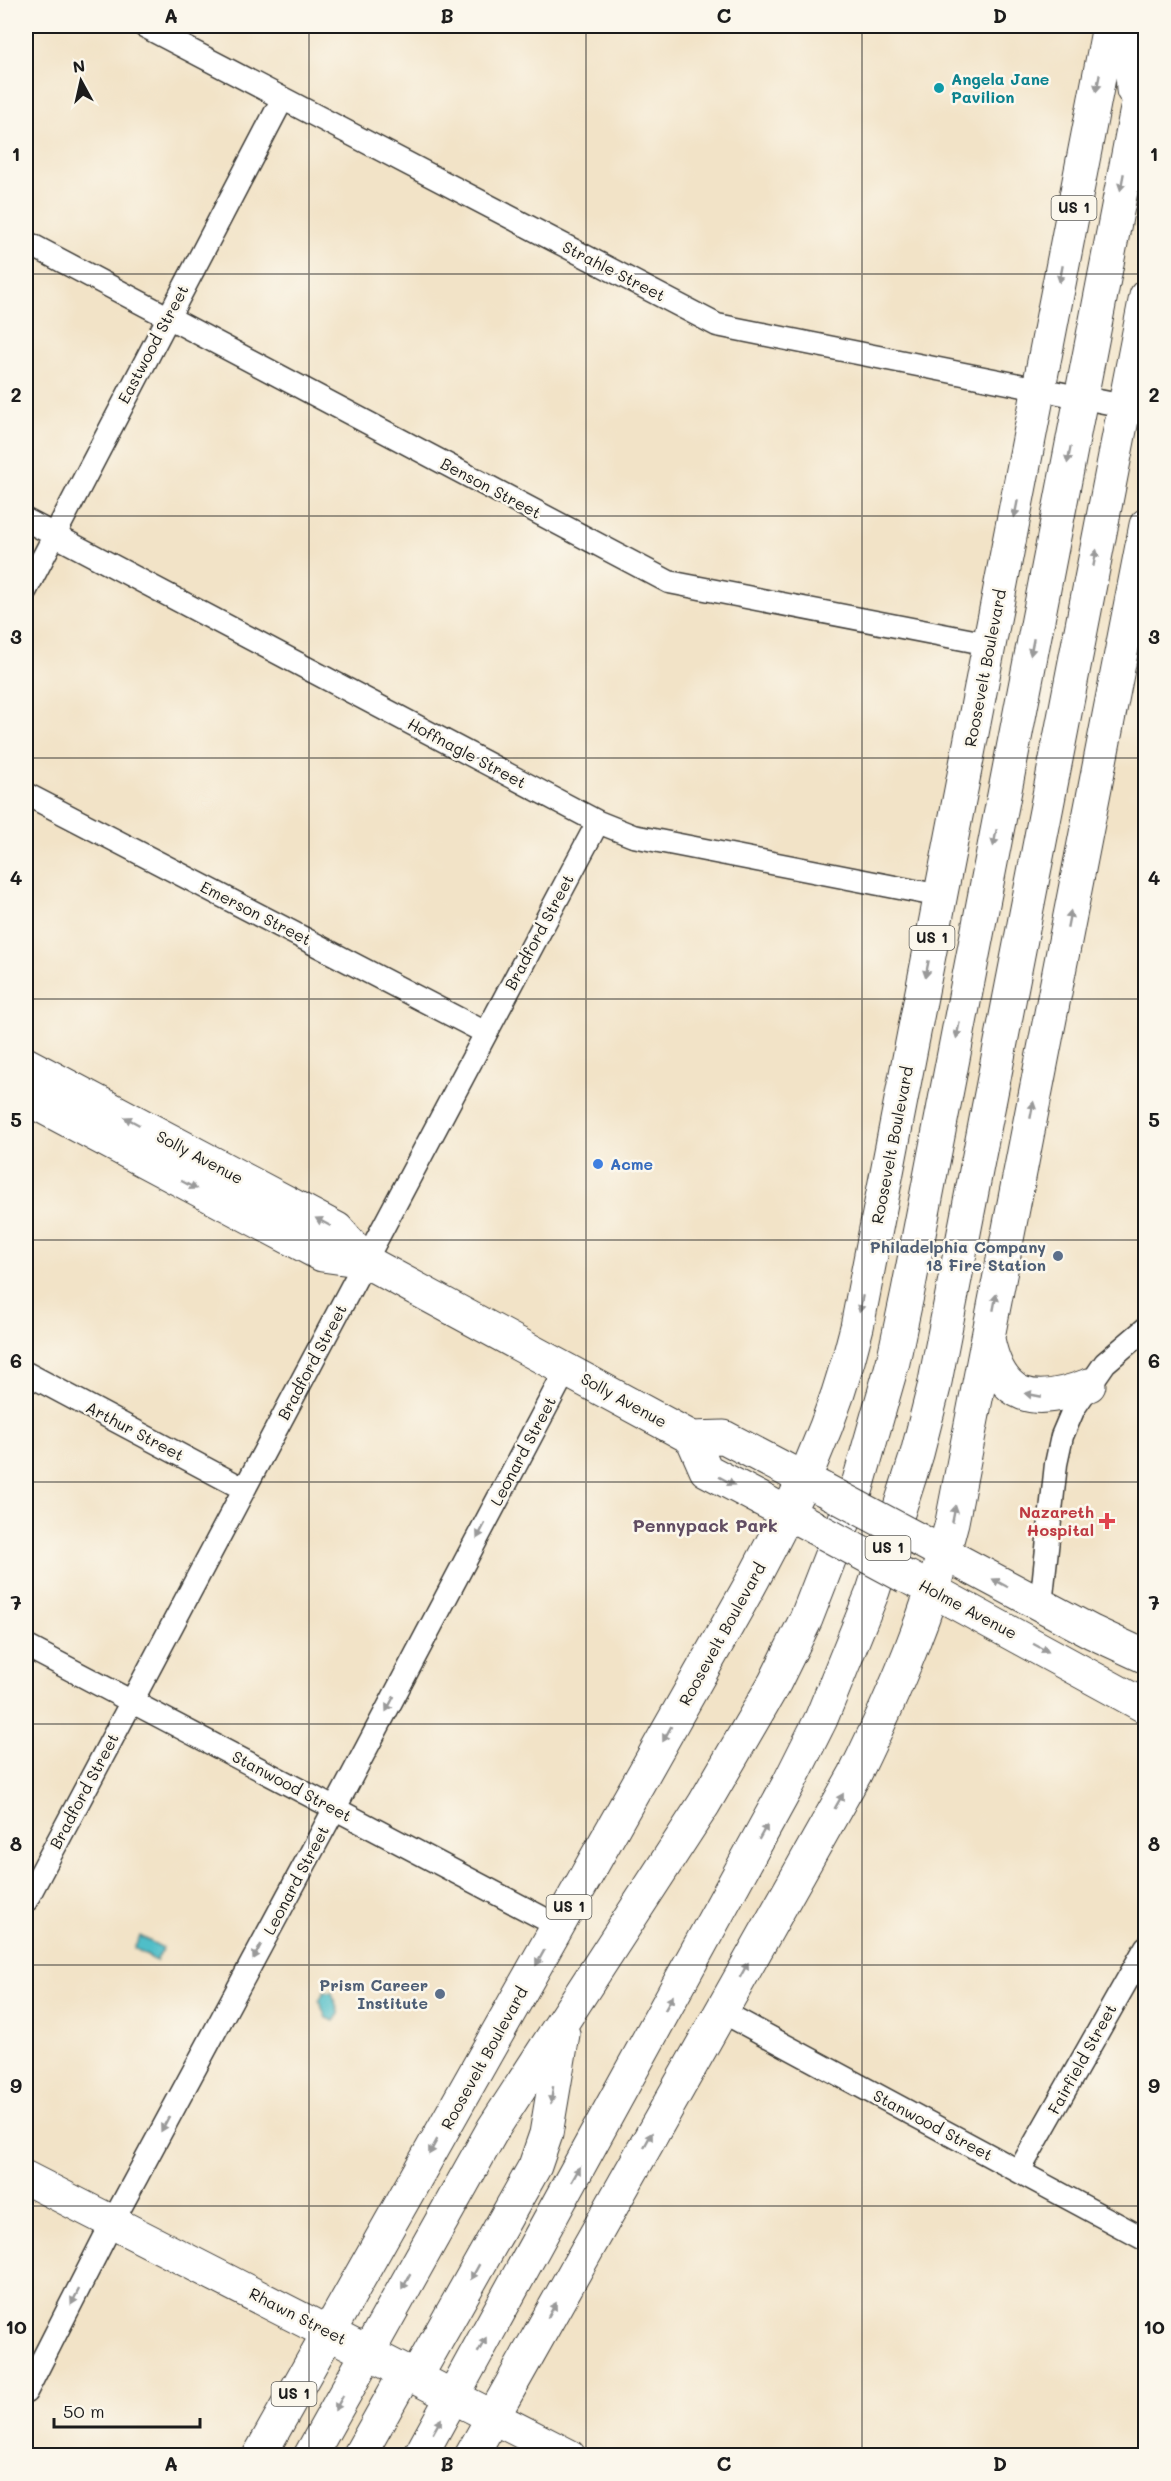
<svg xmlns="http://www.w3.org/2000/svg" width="1171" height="2481" font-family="Mali,sans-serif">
<rect width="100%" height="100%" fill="#fbf7ec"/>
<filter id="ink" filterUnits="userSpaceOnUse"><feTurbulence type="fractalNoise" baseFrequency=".0167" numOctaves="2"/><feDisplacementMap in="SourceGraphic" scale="12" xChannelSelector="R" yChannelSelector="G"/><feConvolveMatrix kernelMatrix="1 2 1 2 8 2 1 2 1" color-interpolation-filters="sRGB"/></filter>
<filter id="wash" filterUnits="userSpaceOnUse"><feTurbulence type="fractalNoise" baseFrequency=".008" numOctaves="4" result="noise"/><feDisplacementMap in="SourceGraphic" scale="24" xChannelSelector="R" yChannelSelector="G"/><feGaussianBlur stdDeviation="1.35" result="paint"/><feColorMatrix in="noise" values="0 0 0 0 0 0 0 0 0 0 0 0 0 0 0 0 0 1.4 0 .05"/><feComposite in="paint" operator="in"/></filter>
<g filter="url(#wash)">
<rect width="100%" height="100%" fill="#f2e3c7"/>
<!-- water -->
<path fill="#50bec8" stroke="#366d72" stroke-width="1.5" d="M140 1936 163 1948 156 1961 134 1948Z
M324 1992 332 1993 339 2014 334 2021 326 2018 319 2000Z"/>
</g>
<g filter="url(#ink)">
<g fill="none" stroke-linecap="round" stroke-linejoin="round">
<defs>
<path id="street" d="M144 26 717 325 1124 406
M26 242 669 582 989 644
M26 520 598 822 633 836 941 896
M26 590 282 100
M26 794 486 1033
M26 1373 244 1489
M1041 1605 1056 1464 1062 1436 1074 1408 1105 1363 1146 1328
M26 1646 558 1926
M26 1901 598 822
M721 2011 1146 2240
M1019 2171 1146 1947
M26 2392 113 2221 335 1808 567 1368"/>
<path id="secondary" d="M26 1064 337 1229 365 1261 692 1438 724 1437 825 1490
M26 1098 322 1255 365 1261
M692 1438 706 1470 812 1526
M919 1540 1092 1632 1146 1657
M908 1577 1146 1707
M26 2178 569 2456"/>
<path id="highway" d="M1130 26 1133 90
M988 1339C1001 1402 1035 1406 1089 1385
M416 2377 535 2166 546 2134 563 2034
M259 2456 749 1587C796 1500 834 1424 857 1327L1109 26
M310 2456 493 2129 704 1804 775 1682 806 1619 857 1488 893 1362 908 1291 1146 62
M359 2456 406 2372
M420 2456 789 1783 821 1719 873 1591 917 1454 934 1387 1146 296
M471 2456 855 1774C895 1692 930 1611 952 1522L1146 525"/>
</defs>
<!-- street casing -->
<use href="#street" stroke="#3c3a36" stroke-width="25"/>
<!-- secondary casing -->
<use href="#secondary" stroke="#3c3a36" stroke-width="35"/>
<!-- highway casing -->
<use href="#highway" stroke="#3c3a36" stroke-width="35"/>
<!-- street -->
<use href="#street" stroke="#fff" stroke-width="22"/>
<!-- secondary -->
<use href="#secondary" stroke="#fff" stroke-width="33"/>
<!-- highway -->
<use href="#highway" stroke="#fff" stroke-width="33"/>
<defs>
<path id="secondary-bridge" d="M825 1490 919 1540
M813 1527 906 1577"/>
</defs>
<!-- secondary-bridge casing -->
<use href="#secondary-bridge" stroke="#3c3a36" stroke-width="35" stroke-linecap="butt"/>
<!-- secondary-bridge -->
<use href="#secondary-bridge" stroke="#fff" stroke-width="33"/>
</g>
<!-- one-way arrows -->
<defs><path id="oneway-solid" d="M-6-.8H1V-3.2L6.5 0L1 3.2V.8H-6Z" transform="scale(1.5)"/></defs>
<g fill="#999">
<use href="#oneway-solid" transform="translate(1098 83) rotate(101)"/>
<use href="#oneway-solid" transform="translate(1122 182) rotate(101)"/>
<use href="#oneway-solid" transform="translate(1061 274) rotate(101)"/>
<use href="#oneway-solid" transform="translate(1069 455) rotate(101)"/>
<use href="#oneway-solid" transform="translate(1016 509) rotate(101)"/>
<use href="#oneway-solid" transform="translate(1095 558) rotate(-79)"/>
<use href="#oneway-solid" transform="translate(1032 647) rotate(101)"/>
<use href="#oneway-solid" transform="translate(995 838) rotate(101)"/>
<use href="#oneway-solid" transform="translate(1069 919) rotate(-79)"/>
<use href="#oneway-solid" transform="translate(927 969) rotate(101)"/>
<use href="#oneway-solid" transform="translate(958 1030) rotate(101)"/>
<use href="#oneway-solid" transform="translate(1032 1110) rotate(-79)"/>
<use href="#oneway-solid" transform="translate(132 1121) rotate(-152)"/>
<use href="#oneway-solid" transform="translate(189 1185) rotate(28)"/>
<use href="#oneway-solid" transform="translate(323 1222) rotate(-152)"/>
<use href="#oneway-solid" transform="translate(995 1302) rotate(-79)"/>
<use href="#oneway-solid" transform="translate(861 1304) rotate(101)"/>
<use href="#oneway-solid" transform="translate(1033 1395) rotate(-169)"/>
<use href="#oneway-solid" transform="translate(727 1481) rotate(28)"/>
<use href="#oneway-solid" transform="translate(954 1514) rotate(-79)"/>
<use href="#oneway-solid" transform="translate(481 1531) rotate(118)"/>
<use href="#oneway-solid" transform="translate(1000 1583) rotate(-152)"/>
<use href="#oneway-solid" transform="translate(1041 1648) rotate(28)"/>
<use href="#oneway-solid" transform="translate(390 1704) rotate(118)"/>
<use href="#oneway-solid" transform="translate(667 1734) rotate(119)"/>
<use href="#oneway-solid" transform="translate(839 1801) rotate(-60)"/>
<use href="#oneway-solid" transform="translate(763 1832) rotate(-61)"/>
<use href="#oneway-solid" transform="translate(257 1952) rotate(118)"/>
<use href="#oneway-solid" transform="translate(540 1958) rotate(119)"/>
<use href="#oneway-solid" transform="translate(744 1970) rotate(-61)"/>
<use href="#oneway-solid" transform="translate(669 2003) rotate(-61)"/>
<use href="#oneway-solid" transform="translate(552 2095) rotate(97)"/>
<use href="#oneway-solid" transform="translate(165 2124) rotate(118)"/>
<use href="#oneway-solid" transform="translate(648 2140) rotate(-61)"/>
<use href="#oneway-solid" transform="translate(433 2147) rotate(119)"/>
<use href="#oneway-solid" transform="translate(576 2174) rotate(-61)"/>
<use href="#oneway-solid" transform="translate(475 2272) rotate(119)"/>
<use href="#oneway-solid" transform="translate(406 2282) rotate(119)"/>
<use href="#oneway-solid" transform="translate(75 2297) rotate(117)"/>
<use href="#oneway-solid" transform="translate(552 2310) rotate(-61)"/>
<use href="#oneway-solid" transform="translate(482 2345) rotate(-61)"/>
<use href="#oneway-solid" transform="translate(339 2403) rotate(119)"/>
<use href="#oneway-solid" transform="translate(437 2426) rotate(-60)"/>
</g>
</g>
<!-- grid -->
<path fill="none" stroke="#1c1c1c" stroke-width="1.5" stroke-opacity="0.55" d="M309 26V2456M586 26V2456M862 26V2456M26 274H1146M26 516H1146M26 758H1146M26 999H1146M26 1240H1146M26 1482H1146M26 1724H1146M26 1965H1146M26 2206H1146"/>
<!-- markers -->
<circle fill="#0f9aa8" stroke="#fbf7ec" stroke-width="2" cx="939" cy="88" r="6"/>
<circle fill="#3f7fe0" stroke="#fbf7ec" stroke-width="2" cx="598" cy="1164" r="6"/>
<g fill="#5c6f8a" stroke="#fbf7ec" stroke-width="2">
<circle cx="1058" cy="1256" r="6"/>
<circle cx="440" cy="1994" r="6"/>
</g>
<path fill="#e0444e" stroke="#fbf7ec" stroke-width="2" d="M1104 1512h6v6h6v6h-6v6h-6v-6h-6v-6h6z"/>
<g text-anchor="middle" stroke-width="5" stroke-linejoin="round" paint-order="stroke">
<!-- shield labels -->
<g fill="#fbf7ec" stroke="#5f5e5a" stroke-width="1.5">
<rect x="1051.5" y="196" width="45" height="24" rx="4.5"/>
<rect x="909.5" y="926" width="45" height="24" rx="4.5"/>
<rect x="865.5" y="1536" width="45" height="24" rx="4.5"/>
<rect x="546.5" y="1895" width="45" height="24" rx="4.5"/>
<rect x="271.5" y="2382" width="45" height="24" rx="4.5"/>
</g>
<g font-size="15" font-weight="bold" fill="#1c1c1c">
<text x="1074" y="213">US 1</text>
<text x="932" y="943">US 1</text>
<text x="888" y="1553">US 1</text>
<text x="569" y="1912">US 1</text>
<text x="294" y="2399">US 1</text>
</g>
<!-- culture labels -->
<g font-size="16" font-weight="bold" fill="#0d838f" stroke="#fbf7ec" text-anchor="start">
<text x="951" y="85">Angela Jane<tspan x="951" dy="18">Pavilion</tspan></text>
</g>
<!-- street labels -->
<g font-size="16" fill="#1c1c1c" stroke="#fbf7ec">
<text transform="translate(614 271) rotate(27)" y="6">Strahle Street</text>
<text transform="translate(153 344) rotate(-62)" y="6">Eastwood Street</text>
<text transform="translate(491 488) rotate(28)" y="6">Benson Street</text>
<text transform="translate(985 668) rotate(-79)" y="6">Roosevelt Boulevard</text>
<text transform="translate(467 753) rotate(28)" y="6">Hoffnagle Street</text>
<text transform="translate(256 913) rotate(27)" y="6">Emerson Street</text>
<text transform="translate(539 932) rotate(-62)" y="6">Bradford Street</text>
<text transform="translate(892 1145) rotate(-79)" y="6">Roosevelt Boulevard</text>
<text transform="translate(200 1157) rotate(28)" y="6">Solly Avenue</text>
<text transform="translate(312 1362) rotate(-62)" y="6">Bradford Street</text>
<text transform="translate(624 1400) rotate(29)" y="6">Solly Avenue</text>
<text transform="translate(135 1431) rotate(28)" y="6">Arthur Street</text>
<text transform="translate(523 1451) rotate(-62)" y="6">Leonard Street</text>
<text transform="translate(968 1609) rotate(28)" y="6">Holme Avenue</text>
<text transform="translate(722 1634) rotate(-61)" y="6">Roosevelt Boulevard</text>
<text transform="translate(292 1786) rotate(28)" y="6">Stanwood Street</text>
<text transform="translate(84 1791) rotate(-62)" y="6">Bradford Street</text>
<text transform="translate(296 1880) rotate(-62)" y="6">Leonard Street</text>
<text transform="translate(484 2058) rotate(-61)" y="6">Roosevelt Boulevard</text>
<text transform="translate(1082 2059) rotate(-61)" y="6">Fairfield Street</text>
<text transform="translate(933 2125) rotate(28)" y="6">Stanwood Street</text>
<text transform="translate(298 2316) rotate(27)" y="6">Rhawn Street</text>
</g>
<!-- shop labels -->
<g font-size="16" font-weight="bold" fill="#366cbe" stroke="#fbf7ec" text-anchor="start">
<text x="610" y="1170">Acme</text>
</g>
<!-- service labels -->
<g font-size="16" font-weight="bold" fill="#4e5e75" stroke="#fbf7ec" text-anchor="end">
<text x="1046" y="1253">Philadelphia Company<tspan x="1046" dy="18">18 Fire Station</tspan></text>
<text x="428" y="1991">Prism Career<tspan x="428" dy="18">Institute</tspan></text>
</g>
<!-- health labels -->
<g font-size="16" font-weight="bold" fill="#be3a42" stroke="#fbf7ec" text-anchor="end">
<text x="1094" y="1518">Nazareth<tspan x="1094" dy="18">Hospital</tspan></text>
</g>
<!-- neighbourhood labels -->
<g font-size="18" font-weight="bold" fill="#614d63" stroke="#fbf7ec">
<text x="705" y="1532">Pennypack Park</text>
</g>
</g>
<!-- margin -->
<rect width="1171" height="2481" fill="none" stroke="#fbf7ec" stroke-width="66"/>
<!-- north arrow -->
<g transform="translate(81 81) rotate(352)" stroke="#fbf7ec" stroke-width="4.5" paint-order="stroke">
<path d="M0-4.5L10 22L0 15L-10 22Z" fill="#1c1c1c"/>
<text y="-9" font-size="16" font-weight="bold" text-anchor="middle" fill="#1c1c1c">N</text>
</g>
<!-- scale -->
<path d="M54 2418v9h146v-9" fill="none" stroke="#1c1c1c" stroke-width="3"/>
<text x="63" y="2418" font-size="18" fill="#1c1c1c" stroke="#fbf7ec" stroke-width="4.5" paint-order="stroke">50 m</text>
<rect x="33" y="33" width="1105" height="2415" fill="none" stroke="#1c1c1c" stroke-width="2"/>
<g font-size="20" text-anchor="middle" font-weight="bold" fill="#1c1c1c">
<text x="171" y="23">A</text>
<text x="447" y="23">B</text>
<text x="724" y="23">C</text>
<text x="1000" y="23">D</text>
<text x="16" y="161">1</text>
<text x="1154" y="161">1</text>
<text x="16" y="402">2</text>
<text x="1154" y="402">2</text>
<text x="16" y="644">3</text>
<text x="1154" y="644">3</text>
<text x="16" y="885">4</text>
<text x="1154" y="885">4</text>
<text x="16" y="1127">5</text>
<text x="1154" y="1127">5</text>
<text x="16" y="1368">6</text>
<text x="1154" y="1368">6</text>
<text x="16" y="1610">7</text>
<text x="1154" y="1610">7</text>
<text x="16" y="1851">8</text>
<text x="1154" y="1851">8</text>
<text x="16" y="2093">9</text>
<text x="1154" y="2093">9</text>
<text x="16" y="2334">10</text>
<text x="1154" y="2334">10</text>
<text x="171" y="2471">A</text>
<text x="447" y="2471">B</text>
<text x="724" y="2471">C</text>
<text x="1000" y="2471">D</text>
</g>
</svg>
